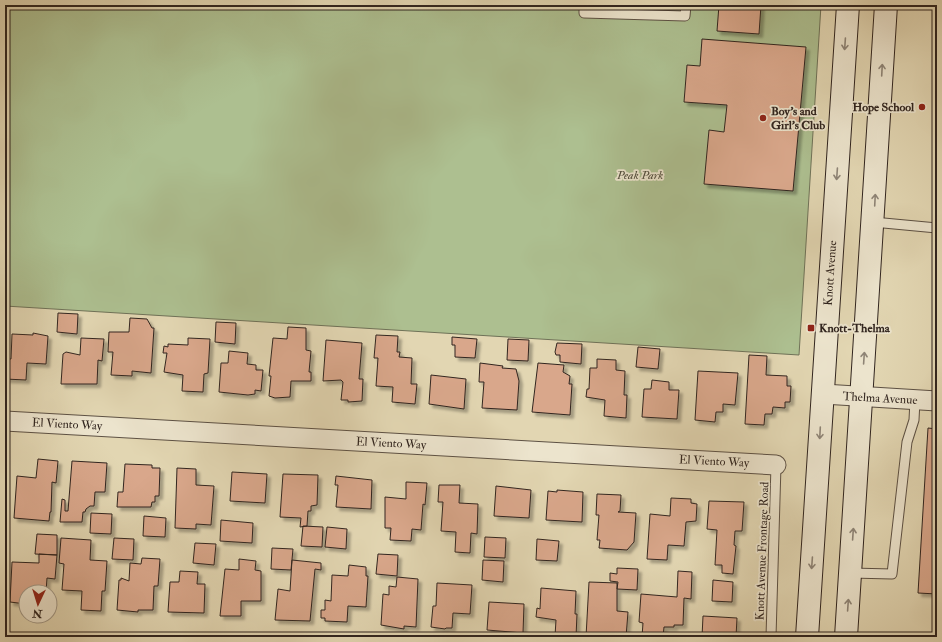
<svg xmlns="http://www.w3.org/2000/svg" width="942" height="642" font-family="'IM FELL Double Pica',serif">
<defs>
<filter id="shadow"><feDropShadow dx="3.5" dy="3.5" stdDeviation="1" flood-color="#0004"/></filter>
</defs>
<rect width="100%" height="100%" fill="#e2d6b2"/>
<filter id="stains"><feTurbulence type="fractalNoise" baseFrequency=".005" numOctaves="4"/><feColorMatrix values="0 0 0 0 .2 0 0 0 0 .09 0 0 0 0 .02 0 0 0 .5 -.17"/></filter>
<radialGradient id="worn" r=".72"><stop offset=".6" stop-color="#630" stop-opacity="0"/><stop offset="1" stop-color="#630" stop-opacity=".3"/></radialGradient>
<!-- green -->
<path fill="#adbf90" stroke="#6f7258" d="M5 5H821L799 355 5 306Z"/>
<!-- building -->
<path fill="#d9a78b" stroke="#31251f" filter="url(#shadow)" d="M719 5H761L759 34 717 31Z
M702 39 806 47 793 191 704 184 709 130 724 132 727 105 684 102 687 65 700 66Z
M58 313 78 314 77 334 57 332Z
M130 318 147 319 152 328H154L151 373 132 371V376L111 375 113 352H108L109 332H129Z
M216 322 236 323 235 344 215 342Z
M288 327 306 328V350L311 351 309 372H311V381H291L290 397 275 398 269 396 271 376H269L273 338 287 339Z
M33 333 48 336 46 364 27 363 26 380 5 379V359H11L12 334 33 335Z
M376 335 398 336 397 352H400L399 357 412 358 411 384H417L415 404 392 402 393 387 376 386 378 358H374Z
M452 337 477 339 475 358 455 357V345H452Z
M81 338 104 339 102 361 98 360 97 384H61L63 354 66 352 80 355Z
M188 338 210 339 208 373 204 374 203 392 182 391 183 375 164 372 167 353H163L164 346 168 347V344L188 345Z
M508 339 529 340 528 361 507 360Z
M326 340 362 343 359 379H363L362 401 348 402V400H341L343 382 341 380 323 381Z
M557 343 582 344 581 364 560 362V355H556L555 352Z
M638 347 660 349 658 369 636 367Z
M229 351 248 353 247 364 256 365V370H263L261 391 255 390V394L248 395 219 392 221 363H228Z
M749 355 767 356 766 375 787 376V386H791L790 402H785V408L773 407 772 414H765L764 425 745 424Z
M597 359 616 360V370L625 371 624 395H627L626 418 604 416 605 400 586 397 587 389H589L590 368H597Z
M480 363 503 366 502 368 516 369 519 381 517 410 482 408 484 382H479Z
M538 363 564 365 563 372 570 376 569 384H572L570 415 532 412Z
M698 371 738 373 735 405 723 404V412H716L715 422 695 420Z
M431 375 466 379 464 409 429 404Z
M652 380 669 382V390H679L677 419 642 417 644 389H651Z
M928 428 937 429V594L918 593Z
M38 459 58 461 56 483 52 482 51 512H50L49 521 14 518 17 476 36 478Z
M72 461 107 463 105 492H95L94 506H90L86 509 85 512H83L82 522H60L62 499 65 500V511H68Z
M125 464 152 465V468H160L159 496H155V502H152L151 507H117L118 492H123Z
M177 468 196 469V485L214 486 211 525 196 524V529L175 528Z
M232 472 267 474 265 503 230 501Z
M283 474 318 475 317 505 311 506V511H308L307 526 300 527 301 518 280 517Z
M336 476 372 480 371 509 336 507 338 485H335Z
M406 482 427 483 425 505 423 504 421 530 412 529 411 541 390 540 391 528H385V497L406 499Z
M439 485H460L459 503 478 504 477 534 471 533 470 553 455 552 456 532 441 531 443 502H438Z
M496 486 531 490 529 518 494 516Z
M557 490 583 492 582 522 546 520 548 491 557 492Z
M597 494 621 495 620 511 618 512 636 513 634 542 627 550 599 548 600 540H597L599 515H596Z
M671 498 691 499V503L697 504 696 521 686 522 684 546 668 545 667 560 647 559 650 514 670 516Z
M709 501 744 502 742 531H735L734 545 736 546 733 574 722 573V565H715L717 530 707 529Z
M91 513 112 514 111 534 90 533Z
M144 516 166 518 165 537 143 536Z
M221 520 253 523 252 543 220 541Z
M303 526 323 527 322 547 301 546Z
M327 527 347 529 346 549 325 547Z
M37 534 57 535V555L35 554Z
M485 537 506 538 505 558 484 557Z
M61 538 91 540 90 560 107 561 105 591H102L101 611 81 610 82 591 62 590 64 564 59 563Z
M114 538 134 539 133 560 112 559Z
M537 539 559 541 557 561 536 560Z
M195 543 216 544 214 565 193 563Z
M272 548 293 549 291 570 271 569Z
M39 554 57 555 55 579 47 578 46 592H26V604L10 602 12 562 39 563Z
M378 554 398 555 397 576 376 574Z
M142 558 160 559 158 586H154L153 610H138V612L117 610 119 580H121V578L129 581 130 563 141 564Z
M239 559 256 561 255 570 261 571V601H241V616H220L225 569 239 570Z
M292 560 321 563V570L315 569 310 621 275 620 278 589 290 591Z
M483 560 504 561 503 582 482 580Z
M349 565 366 567V576H368L366 607 348 606 347 622 325 621V618H321V610H325V600L331 601 332 575 348 576Z
M617 568 638 569 637 590 617 589 618 582 610 581V573L617 574Z
M180 571 198 572 197 584H205L204 613 168 612 170 582H179Z
M678 571 692 572 691 599 684 598 683 625H674V627H664L663 637H642L643 623 639 622 641 594 677 597Z
M397 577 418 579 416 627 404 626V629L381 625 383 594 389 595V586L396 587Z
M713 580 733 582 732 602 712 601Z
M589 582 617 583V611L628 612 626 637H586Z
M437 583 472 585 470 614 453 613 452 628H446L445 629 431 627 433 606H436Z
M541 588 576 591 575 614H577L576 637 555 636 556 620 536 617 537 608 540 609Z
M489 602 524 604 523 633 487 630Z
M703 616 737 618 736 637H702Z"/>
<g fill="none" stroke-linecap="round" stroke-linejoin="round">
<defs>
<path id="lane" d="M584 5V13L685 16 686 5
M873 222 937 228
M851 573 892 574 907 442 914 420 915 400
M771 637 776 465"/>
<path id="street" d="M823 394 937 401
M5 421 776 465"/>
<path id="secondary" d="M807 637 848 5
M846 637 886 5"/>
</defs>
<!-- lane casing -->
<use href="#lane" stroke="#5d5144" stroke-width="11"/>
<!-- street casing -->
<use href="#street" stroke="#5d5144" stroke-width="21"/>
<!-- secondary casing -->
<use href="#secondary" stroke="#31251f" stroke-width="24"/>
<!-- lane -->
<use href="#lane" stroke="#ece4cd" stroke-width="9"/>
<!-- street -->
<use href="#street" stroke="#ece4cd" stroke-width="19"/>
<!-- secondary -->
<use href="#secondary" stroke="#ece4cd" stroke-width="22"/>
</g>
<!-- one-way arrows -->
<defs><path id="oneway-shaft" d="M-6 0H5M1.5-3L5.5 0L1.5 3" fill="none" stroke-width="1.6" stroke-linecap="round" stroke-linejoin="round"/></defs>
<g stroke="#8e8476">
<use href="#oneway-shaft" transform="translate(845 44) rotate(94)"/>
<use href="#oneway-shaft" transform="translate(882 70) rotate(-87)"/>
<use href="#oneway-shaft" transform="translate(837 174) rotate(94)"/>
<use href="#oneway-shaft" transform="translate(875 200) rotate(-87)"/>
<use href="#oneway-shaft" transform="translate(864 358) rotate(-86)"/>
<use href="#oneway-shaft" transform="translate(820 433) rotate(93)"/>
<use href="#oneway-shaft" transform="translate(853 534) rotate(-86)"/>
<use href="#oneway-shaft" transform="translate(812 563) rotate(94)"/>
<use href="#oneway-shaft" transform="translate(848 605) rotate(-86)"/>
</g>
<!-- markers -->
<g fill="#8f2418" stroke="#ece4cd" stroke-width="1.5">
<circle cx="922" cy="107" r="4"/>
<circle cx="763" cy="118" r="4"/>
<rect x="807" y="324" width="8" height="8" rx="2"/>
</g>
<g text-anchor="middle" stroke-width="3.5" stroke-linejoin="round" paint-order="stroke">
<!-- poi labels -->
<g font-size="12" font-weight="bold" fill="#31251f" stroke="#ece4cd" text-anchor="start">
<text x="914" y="111" text-anchor="end">Hope School</text>
<text x="771" y="115">Boy's and<tspan x="771" dy="14">Girl's Club</tspan></text>
<text x="819" y="332">Knott-Thelma</text>
</g>
<!-- park labels -->
<g font-size="12" font-style="italic" fill="#504c3b" stroke="#ece4cd">
<text x="640" y="179">Peak Park</text>
</g>
<!-- street labels -->
<g font-size="12" fill="#31251f" stroke="#ece4cd">
<text transform="translate(830 273) rotate(-86)" y="4">Knott Avenue</text>
<text transform="translate(880 398) rotate(3)" y="4">Thelma Avenue</text>
<text transform="translate(67 424) rotate(3)" y="4">El Viento Way</text>
<text transform="translate(391 443) rotate(3)" y="4">El Viento Way</text>
<text transform="translate(714 461) rotate(3)" y="4">El Viento Way</text>
<text transform="translate(762 551) rotate(-88)" y="4">Knott Avenue Frontage Road</text>
</g>
</g>
<!-- margin -->
<rect width="942" height="642" fill="none" stroke="#e2d6b2" stroke-width="20"/>
<rect x="6" y="6" width="930" height="630" fill="none" stroke="#31251f" stroke-width="2"/>
<rect x="10" y="10" width="922" height="622" fill="none" stroke="#31251f"/>
<!-- north arrow -->
<g transform="translate(38 604) rotate(184)"><circle r="19" fill="#ece4cd" stroke="#a19887"/>
<path d="M0-3L7 15L0 10L-7 15Z" fill="#8f2418"/>
<text y="-6" font-size="11" font-weight="bold" text-anchor="middle" fill="#31251f">N</text>
</g>
<rect width="100%" height="100%" filter="url(#stains)"/>
<rect width="100%" height="100%" fill="url(#worn)"/>
</svg>
